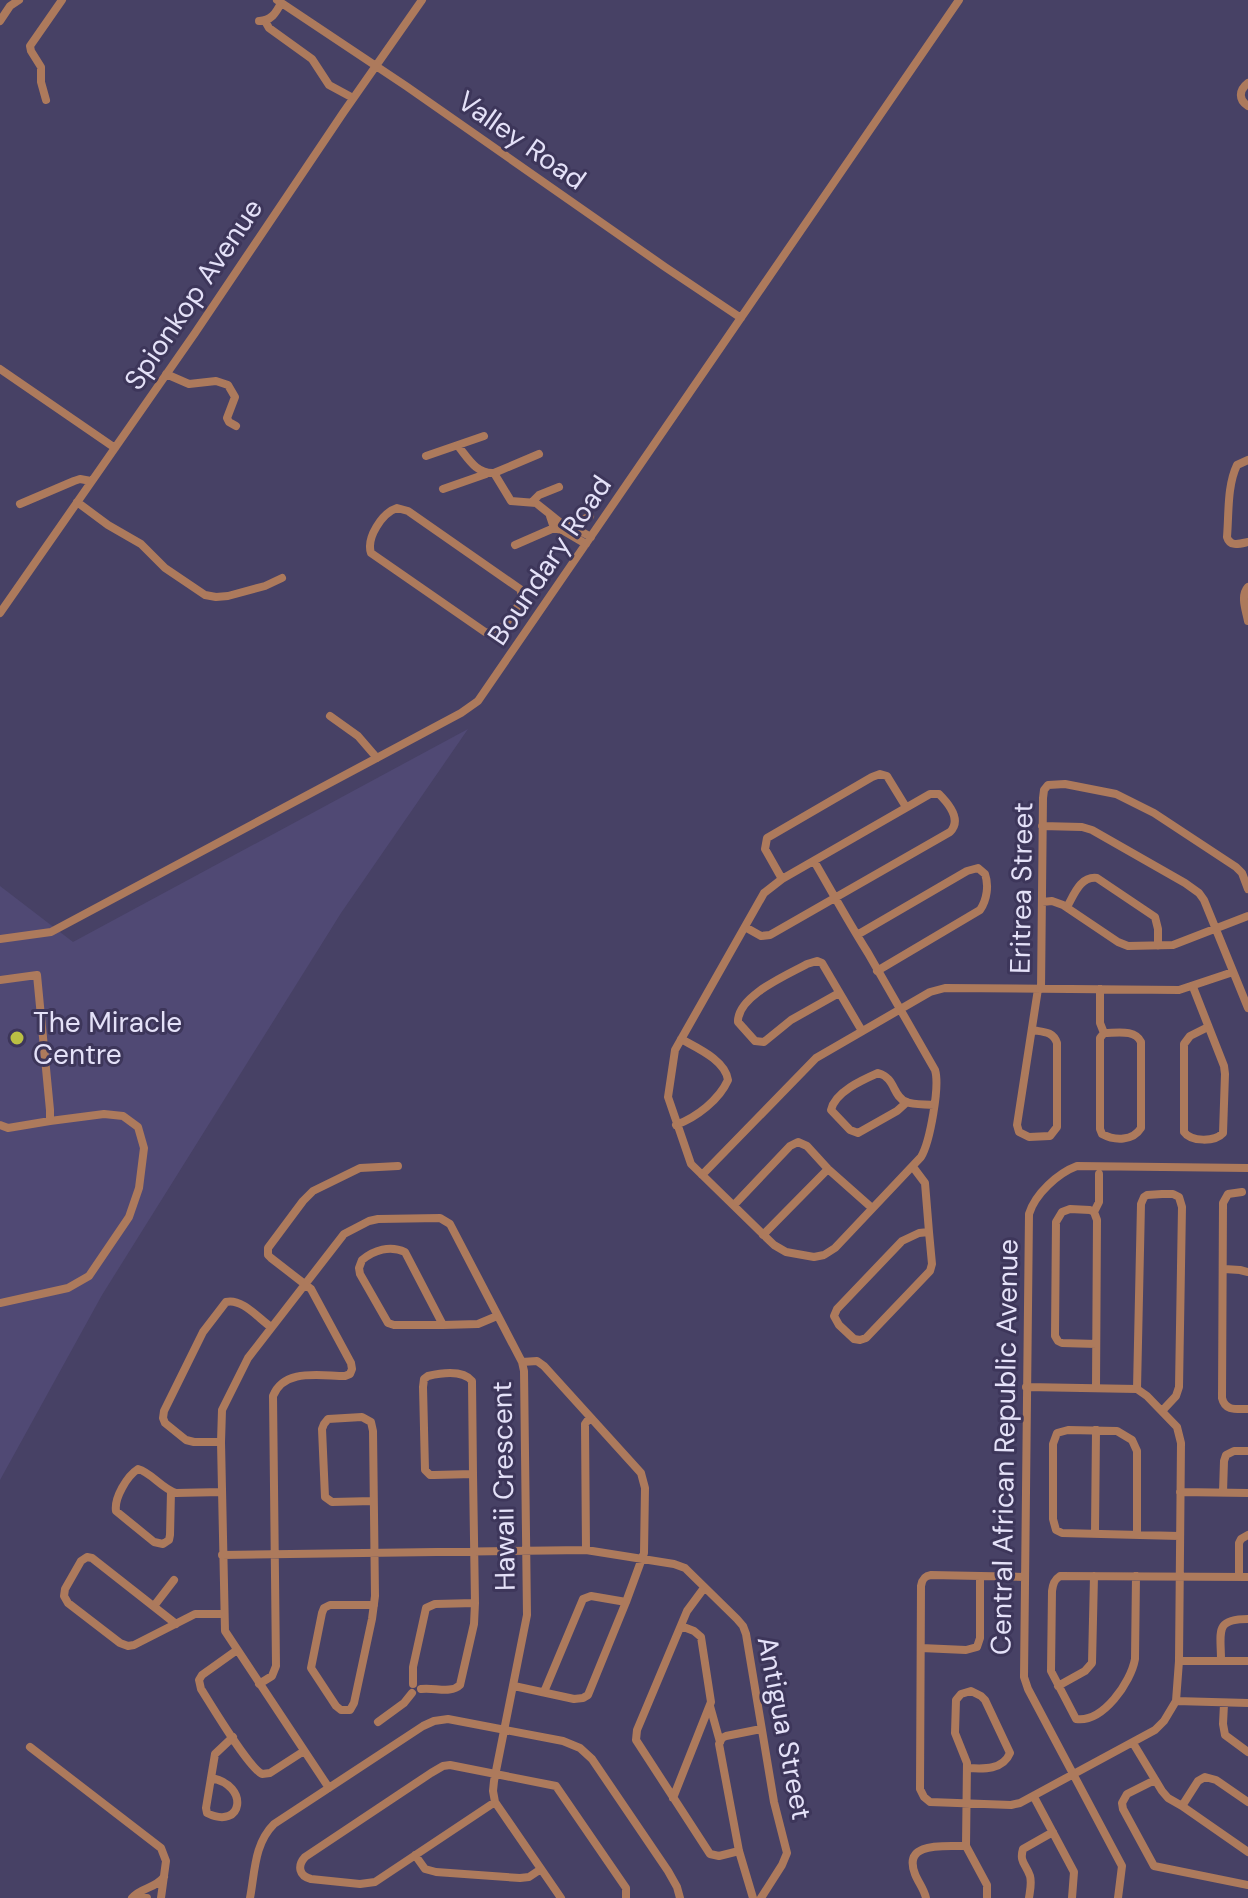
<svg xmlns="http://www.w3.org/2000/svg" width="1248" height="1898" font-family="'DM Sans',sans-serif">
<rect width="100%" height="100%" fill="#474165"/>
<!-- built -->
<path fill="#504974" d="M468 729 341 913 102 1295 0 1480V886L73 942Z"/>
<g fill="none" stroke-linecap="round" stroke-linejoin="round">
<!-- minor -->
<path stroke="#ad7a5c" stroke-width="8" d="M277 0 406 86 665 267 741 318
M0 21 10 6 19 0
M259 21C271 21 276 13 281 3
M265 21 269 28 312 59 329 85 353 98
M1248 83C1239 90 1238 100 1248 106
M46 100 41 82V67L31 51 30 46 62 0
M0 369 115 448
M166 374 189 384 216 381 228 385 235 397 227 418 229 422 236 426
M458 446C468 458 476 474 494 473L511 501 536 503 561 523 571 526 591 537
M426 456 484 436
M1248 460 1237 465C1227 486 1229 513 1227 537 1230 547 1239 544 1248 542
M494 473 539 454
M443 489 486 474
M77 502 108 525 141 544 165 568 205 595 216 597 228 596 265 586 282 578
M532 502 539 495 559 487
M20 504 74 481 80 479 91 481
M397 508 408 511 520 589C521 591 522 593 521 596 521 605 502 632 492 633 490 634 487 632 485 632L371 553C366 538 382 513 397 508Z
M550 516 554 528 564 531 586 544
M567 527 590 516
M515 545 554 528
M1248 587C1240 596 1246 610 1248 621
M0 613 195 333 343 113 422 0
M330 716 358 736 377 758
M1042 826 1082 827 1092 830 1185 883 1199 893 1204 900 1248 1008
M782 879 765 849 767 838 872 777 880 774 887 776 906 807
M1042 902 1052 901 1063 905 1118 942 1128 946 1173 945 1248 916
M1067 907C1074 895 1080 876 1097 878L1155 917 1158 929V946
M745 927 761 936 770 935 950 832C962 820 949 804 939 794H930L782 879 764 893 675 1050 668 1097 691 1164 774 1245 786 1252 814 1257 824 1255 835 1248 921 1157C930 1142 940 1086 935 1070L868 953C849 923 832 892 814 861
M857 935 967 871 978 868 985 874C989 885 987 900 980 910L877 971
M0 939 51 932 461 713 478 701 959 0
M0 980 37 975 50 1110V1121L8 1128 0 1125
M1193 987 1224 1066 1225 1074 1223 1133C1215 1142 1191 1142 1184 1132V1044L1190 1036 1208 1027
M1041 989 1043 798 1044 790 1048 785 1065 784 1116 794 1154 813 1236 867 1242 873 1248 889
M1100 989V1023L1104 1033 1100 1038V1129L1102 1134C1115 1141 1133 1141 1141 1128V1042C1135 1029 1117 1033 1104 1033
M839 993 791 1020 764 1042 755 1041 738 1022C737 996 787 975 807 964L817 961 822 963 862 1031
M1032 1030C1043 1032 1053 1031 1057 1043V1127L1050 1136 1029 1137 1019 1132 1017 1125 1038 989
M907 1102 897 1111 858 1133 850 1130 831 1110C835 1092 862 1080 878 1073 896 1078 892 1096 906 1102 914 1105 925 1104 934 1105
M676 1125C697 1117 719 1100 728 1080 725 1060 697 1048 681 1039
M913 1167 925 1183 929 1232 919 1233 902 1241 837 1309 834 1316 839 1325 854 1339 860 1340 866 1338 930 1271 932 1264 929 1232
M702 1175 816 1058 930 992 945 988 1179 990 1233 972
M1242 1192 1228 1194 1223 1203 1222 1398C1225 1411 1236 1409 1248 1409
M734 1205 790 1146 798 1142 807 1146 828 1169 872 1208
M1094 1212 1099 1202V1174
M763 1235 828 1169
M1224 1269 1240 1270 1248 1272
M0 1303 68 1288 89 1276 129 1217 139 1188 144 1148 138 1127 123 1116 104 1114 50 1121
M443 1325H394L388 1323 360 1274 359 1268 362 1260C374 1250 390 1245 405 1252L443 1325 478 1324 497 1316
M1096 1387 1097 1220 1094 1212 1090 1210 1070 1209 1062 1212 1056 1222 1055 1336 1058 1341 1062 1343 1096 1344
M1137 1389 1141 1204 1144 1197 1147 1195 1162 1194H1173L1179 1197 1182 1207 1179 1387 1176 1396 1162 1411
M221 1442H194L186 1440 165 1423 163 1418 164 1411 203 1332 226 1302C242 1298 258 1318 271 1327
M171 1491 170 1535 169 1540 163 1544 154 1542 116 1511C114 1498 127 1476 138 1469 152 1473 161 1488 176 1493L222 1492
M1180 1492 1248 1493
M1223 1492 1224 1461 1226 1455 1234 1451H1248
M373 1501 332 1502 325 1497 322 1429 324 1424 328 1419 362 1417 371 1422 373 1431 375 1596 372 1619 354 1703 350 1710H341L336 1706 311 1668 322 1613 324 1608 330 1605H374
M1095 1533 1096 1430
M1137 1534V1451L1132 1440 1117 1431 1068 1430 1057 1433 1053 1444V1519L1056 1530 1062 1533 1179 1536
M586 1550 585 1424 590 1417
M222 1555 586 1550 674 1564 685 1568 737 1619 743 1626 746 1634 774 1802 787 1853 782 1865 761 1898
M1136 1576 1135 1659C1131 1682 1103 1723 1076 1719L1051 1671 1052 1591C1053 1584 1054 1580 1060 1576L1248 1577
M1239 1576V1543L1241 1539 1248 1535
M1024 1577 931 1575C924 1576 922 1580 921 1586L920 1789 924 1797 930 1802 1011 1805 1020 1803 1155 1730 1164 1721 1176 1701 1179 1661 1181 1443 1177 1427 1147 1396 1137 1389 1026 1387
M704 1588 687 1611 637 1730 636 1740 710 1854 719 1856 739 1851
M154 1606 174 1580
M176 1624 92 1558 87 1557 81 1561 65 1589 64 1596 68 1603 120 1643 128 1646 134 1645 195 1614H224
M921 1648 966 1650 977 1647 980 1638V1576
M237 1650 202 1675 199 1680 201 1689C212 1706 248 1767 262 1774L270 1773 304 1751
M1221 1660C1221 1632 1214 1619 1248 1619
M1179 1661H1248
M259 1684 272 1676 276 1666 273 1396C284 1368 320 1376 345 1376L350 1374 352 1369 351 1363 311 1289 271 1258 268 1255V1248L303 1201 313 1191 360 1168 398 1166
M413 1684V1667L426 1608 435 1604 475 1603
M514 1686 574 1699 583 1698 588 1695 626 1602 644 1553 645 1488 641 1473 544 1366 537 1361 522 1362
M1058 1686 1085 1671 1092 1663 1094 1576
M421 1689C434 1687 451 1694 460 1685L474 1624 475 1603 473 1474 434 1475H430L425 1470 423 1387 424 1379 428 1376C441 1373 463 1370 472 1381L473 1474
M544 1692 583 1599 591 1596 626 1602
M1176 1701 1248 1703
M1224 1704 1223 1724 1225 1735 1248 1752
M710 1706 720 1742
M378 1722 404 1703 412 1693
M1133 1743 1162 1791 1168 1798 1182 1806 1248 1852
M30 1747 161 1848 166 1861 161 1898
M968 1768C984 1769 1003 1770 1010 1753L985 1700 981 1696 971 1691 961 1694 956 1700 955 1733 967 1763 966 1846 987 1885V1898
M211 1778C250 1785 243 1831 207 1813L206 1808 215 1754 233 1737
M1155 1780 1127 1794 1122 1803 1123 1809 1154 1866 1248 1885
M329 1788 225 1631 221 1442 222 1410 248 1358 344 1234 369 1221 378 1219 440 1218 450 1224 522 1362 524 1371 527 1615 494 1781 493 1791 495 1802 561 1898
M1034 1797 1074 1872 1072 1898
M673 1798 711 1702 701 1637 694 1631 681 1626
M495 1802 375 1882 360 1884 311 1879C299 1876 297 1866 305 1857L431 1773 443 1766 450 1765 556 1786 626 1888V1898
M1182 1806 1198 1781 1205 1777 1216 1780 1248 1802
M415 1855 425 1869 436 1872 520 1878 529 1877 541 1869
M132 1898C141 1887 155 1889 164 1877
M137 1898H147
M250 1898C255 1872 254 1844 274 1824L423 1726 434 1721 448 1719 563 1741 580 1748 592 1759 668 1871 677 1887 680 1898
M753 1898 739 1851 719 1744 722 1738 726 1736 761 1729
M926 1898C924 1889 918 1882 915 1874 902 1840 947 1847 966 1846
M1029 1898C1030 1891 1032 1883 1030 1876 1026 1864 1019 1862 1023 1849L1053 1832
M1118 1898 1122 1866 1028 1689 1024 1677 1029 1214C1035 1194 1058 1173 1077 1166L1248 1168"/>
</g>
<!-- markers -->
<circle fill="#bbc044" stroke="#3d365a" stroke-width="3" cx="17" cy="1038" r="8"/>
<g text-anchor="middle" stroke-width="6" stroke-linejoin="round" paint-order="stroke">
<!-- street labels -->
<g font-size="28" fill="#e4e1f8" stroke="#3d365a">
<text transform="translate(522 140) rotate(35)" y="10">Valley Road</text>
<text transform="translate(193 294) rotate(-56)" y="10">Spionkop Avenue</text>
<text transform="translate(549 560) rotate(-56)" y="10">Boundary Road</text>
<text transform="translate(1021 888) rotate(-89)" y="10">Eritrea Street</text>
<text transform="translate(1004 1447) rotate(-89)" y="10">Central African Republic Avenue</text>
<text transform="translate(503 1486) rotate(-91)" y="10">Hawaii Crescent</text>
<text transform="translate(785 1728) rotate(79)" y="10">Antigua Street</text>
</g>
<!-- poi labels -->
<g font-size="28" fill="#e4e1f8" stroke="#3d365a" text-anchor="start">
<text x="33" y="1032">The Miracle<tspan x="33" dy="32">Centre</tspan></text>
</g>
</g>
</svg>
